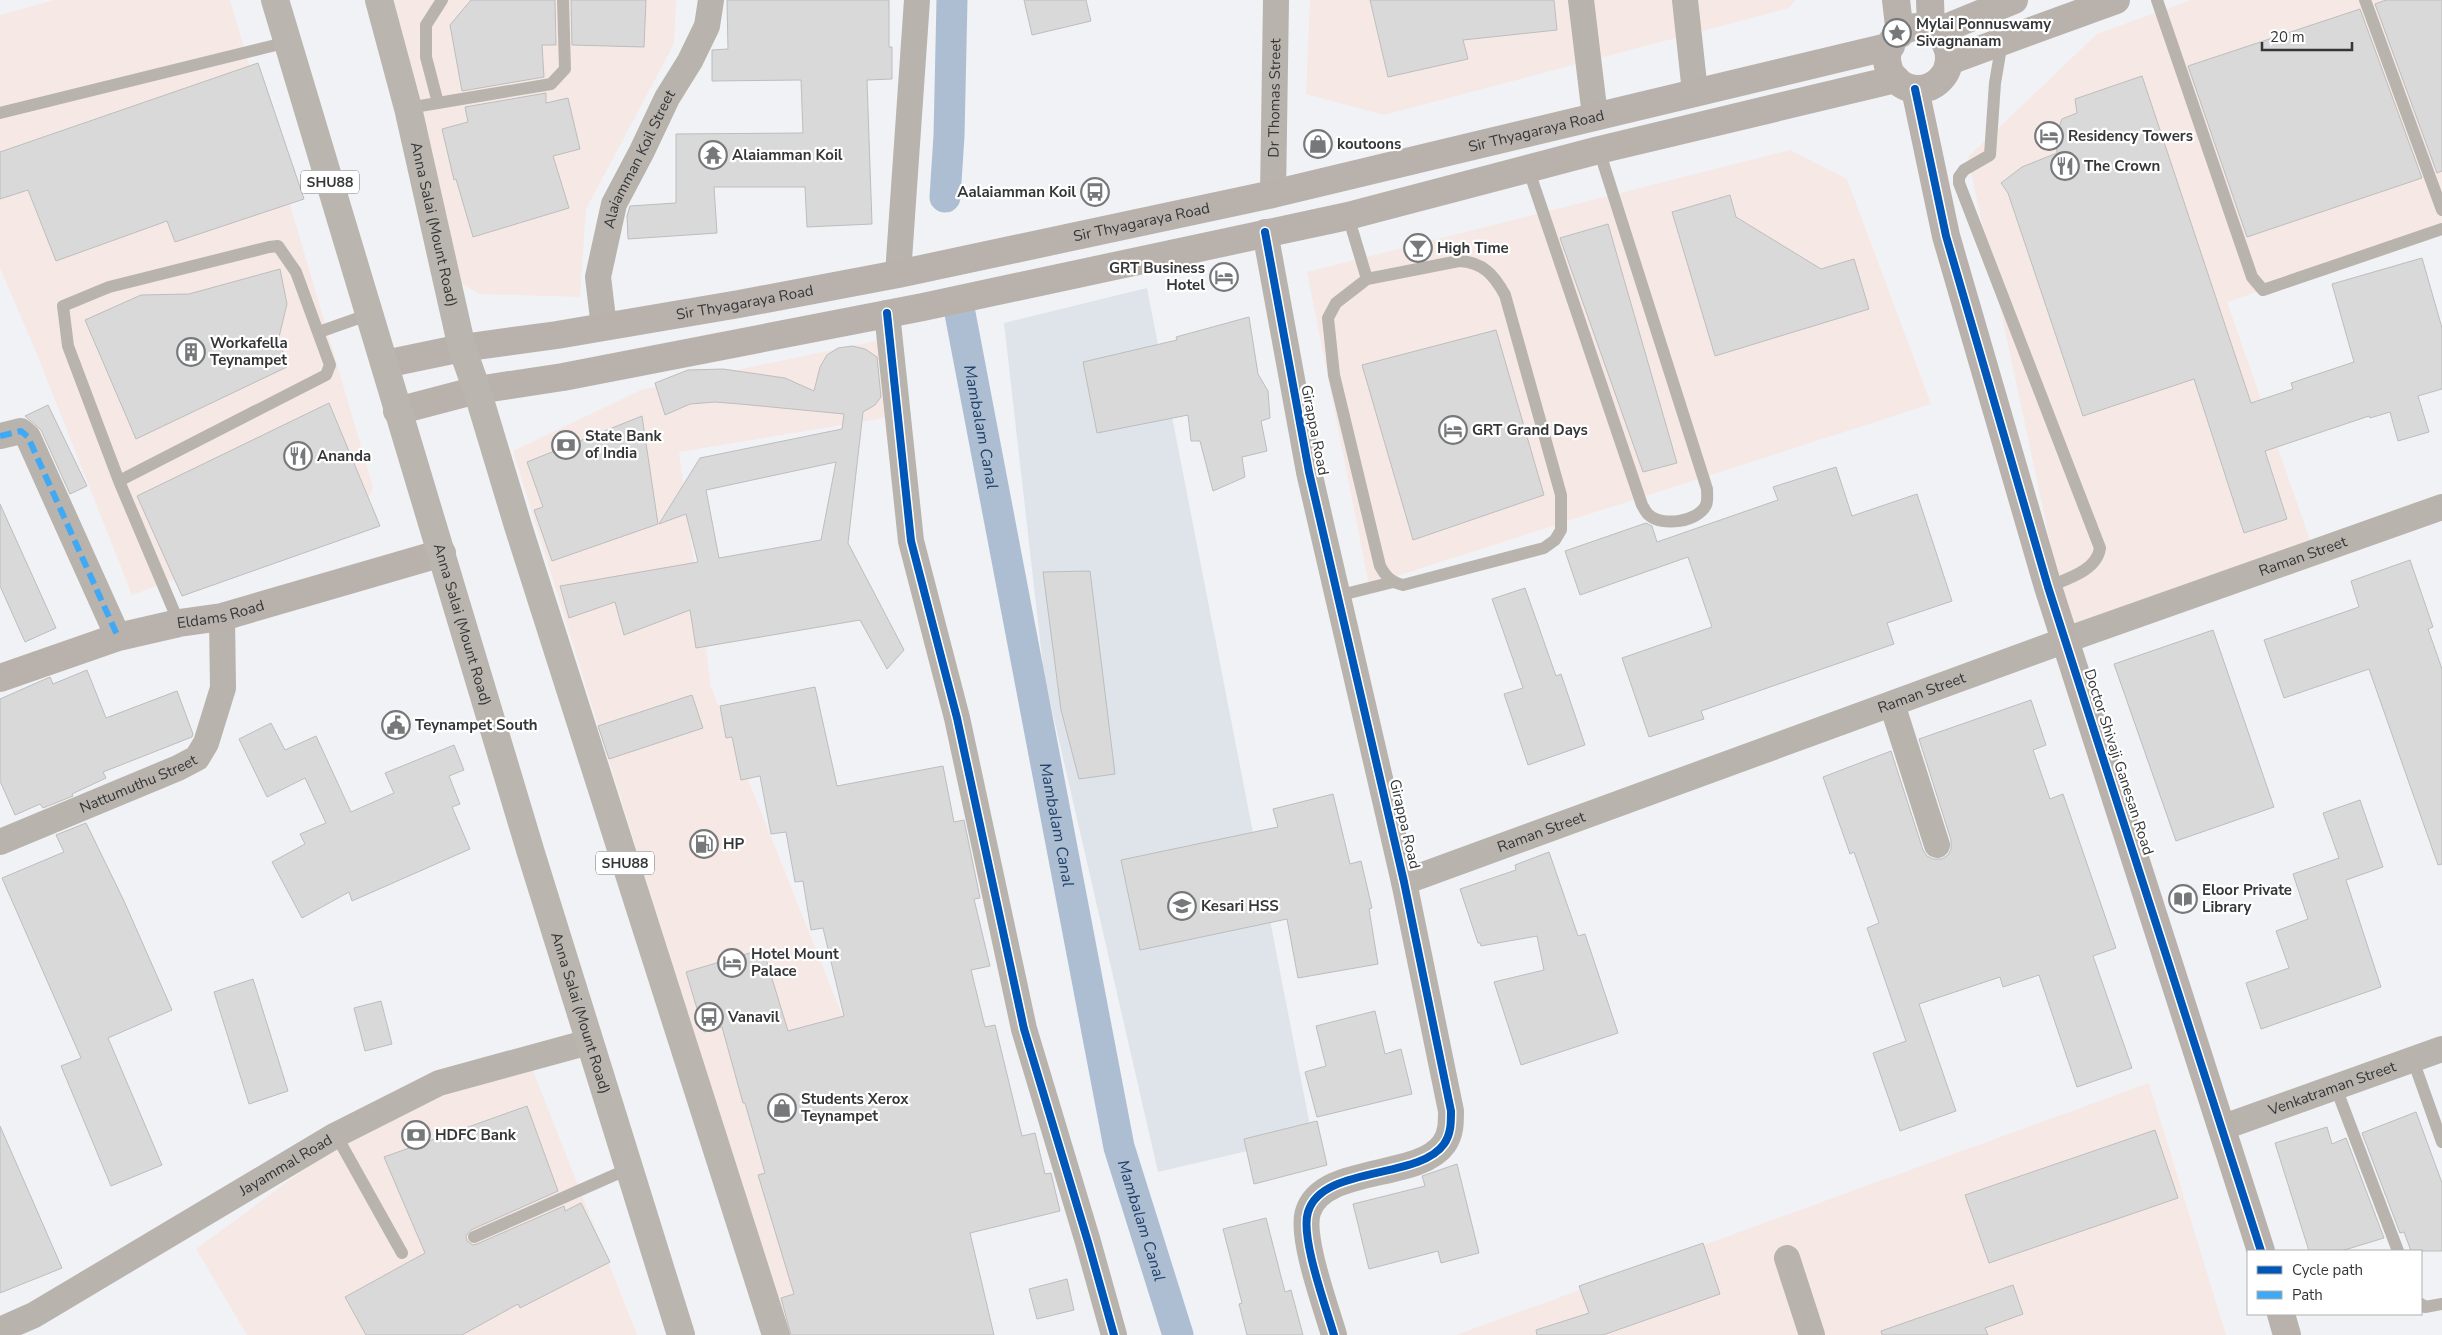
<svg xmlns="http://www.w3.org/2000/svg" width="2442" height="1335" font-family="'Nunito Sans',sans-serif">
<rect width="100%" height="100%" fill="#f0f2f5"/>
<!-- commercial -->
<path fill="#f6e9e5" d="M54 0H230L373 487 362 513 132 595 36 352 0 268V15Z
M370 0H676L674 44 586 209 580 297 479 294 446 274Z
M1310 0H1796L1789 8 1384 115 1306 94Z
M2191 0H2442V229L2227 302 2311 543 2068 626 1968 157 2097 34Z
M1790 150 1847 179 1931 404 1369 585 1307 272Z
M880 340 897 416 679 452 711 687 937 1252 960 1335H787L513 451 641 390Z
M528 1058 637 1335H247L196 1249 366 1124Z
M2149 1083 2226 1335H1456Z"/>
<!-- built -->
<path fill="#dfe4eb" d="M1147 288 1312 1136 1158 1172 1044 675 1004 323Z"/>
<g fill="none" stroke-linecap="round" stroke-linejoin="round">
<!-- canal -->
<g stroke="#adbed3" stroke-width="31">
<path d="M945 197 949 136 952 0"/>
<path id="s1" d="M959 308 1119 1147 1178 1335"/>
</g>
</g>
<!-- building -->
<path fill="#d9d9da" stroke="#bcbdbd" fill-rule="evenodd" d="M471 0H555L556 45H542L544 77 462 91 450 25Z
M571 0H646L644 47 572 45Z
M727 0H889V47H892V79L867 80 872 224 807 227 805 187H714L717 233 628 239 627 216 630 206 676 203V134L803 133 801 80 712 81V50L728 49Z
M1024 0H1086L1091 21 1032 35Z
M1370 0H1554L1557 30 1463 40 1468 59 1388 77Z
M2386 0H2442V171L2437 173 2375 4Z
M2360 9 2422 178 2247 237 2188 66Z
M258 63 304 199 175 242 167 221 56 261 28 190 0 199V152Z
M2142 76 2251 403 2293 389 2291 383 2354 362 2332 284 2422 258 2442 328V389L2418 396 2429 432 2398 441 2390 412 2370 418 2369 416 2265 451 2287 519 2244 533 2194 379 2083 416 2008 193 2001 183 2022 167 2057 153 2056 135 2062 119 2077 113 2075 99Z
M546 93V103L568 98 580 149 553 156 569 208 473 237 456 179 454 180 442 129 468 122 465 107Z
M1730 195 1736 217 1821 269 1854 259 1869 309 1715 356 1672 212Z
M1608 224 1677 463 1643 472 1560 238Z
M280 269 287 304 279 337 287 367 136 439 85 320 141 295 189 294Z
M1249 317 1258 374 1268 391 1270 418 1261 421 1267 451 1242 457 1245 477 1213 491 1200 441H1191L1188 415 1097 433 1083 362 1177 340 1176 337Z
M1496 330 1544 495 1413 540 1362 365Z
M852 346 865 349 877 357 881 397 875 405 863 412 848 543 904 650 887 669 860 620 696 648 690 610 624 635 615 602 569 618 560 586 698 562 686 514 659 524 700 458 842 429 844 414 740 404 715 402 690 404 665 415 655 383 688 370 723 369 785 378 814 391 820 367 827 355 838 348ZM836 462 821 540 719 558 706 490Z
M329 403 380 526 182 596 137 496Z
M48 405 87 486 70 494 41 430 25 416Z
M642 416 658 524 552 561 534 510 543 507 527 462Z
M1836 467 1852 516 1917 494 1952 601 1887 623 1894 644 1701 711 1704 719 1649 737 1622 658 1712 627 1688 557 1580 595 1565 551 1646 523 1652 526 1657 542 1778 500 1773 487Z
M0 504 56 628 25 642 0 586Z
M2410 560 2433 627 2428 629 2442 669V864L2438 865 2369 669 2284 698 2264 640 2359 607 2351 581Z
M1090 571 1115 774 1079 779 1061 710 1043 572Z
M1525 588 1556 676 1561 674 1585 745 1528 765 1504 694 1523 688 1492 599Z
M2213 630 2274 807 2176 841 2114 664Z
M87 670 106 718 177 691 193 734 192 737 103 772 106 778 72 794 73 796 43 808 40 804 15 815 0 781V699L50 677 53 684Z
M815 687 837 786 943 766 954 822 964 820 980 898 974 899 990 966 971 970 985 1027 995 1025 1022 1136 1035 1133 1045 1174 1051 1173 1060 1211 970 1233 994 1335H791L781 1298 794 1294 758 1175 765 1173 745 1103H743L722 1027 704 1032 686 972 763 949 788 1031 844 1016 823 928 811 930 803 881 795 882 786 832 771 834 760 776 741 780 732 737 726 738 720 706Z
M692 695 703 728 609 759 598 726Z
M2031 700 2046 745 2033 750 2050 799 2063 794 2116 948 2093 956 2132 1068 2077 1087 2039 975 2003 987 2000 977 1919 1004 1956 1111 1900 1131 1873 1053 1906 1041 1867 928 1879 923 1854 852 1850 854 1823 777 1891 751 1923 850 1927 856 1933 859H1942L1948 855 1951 849V840L1919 739Z
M271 723 285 750 316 736 351 812 394 793 385 773 454 745 464 770 449 776 460 804 452 807 470 849 352 901 349 892 302 918 272 862 305 844 300 834 326 823 305 778 267 797 239 739Z
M1333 794 1350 864 1361 861 1372 908 1369 909 1378 964 1298 978 1287 919 1140 950 1121 860 1278 827 1273 809Z
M2360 800 2383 867 2346 880 2381 987 2261 1029 2246 983 2289 968 2276 931 2308 919 2293 874 2339 858 2323 813Z
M86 823 124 901 172 1010 108 1038 162 1165 111 1186 61 1066 81 1058 2 878 64 852 56 835Z
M1549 852 1578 936 1585 934 1618 1033 1521 1065 1494 982 1544 970 1537 936 1481 946 1480 943H1478L1460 889 1516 870 1515 865Z
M253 979 288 1091 249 1104 214 992Z
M381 1001 392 1044 365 1051 354 1008Z
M1375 1011 1385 1054 1401 1049 1412 1094 1317 1117 1305 1072 1326 1066 1316 1026Z
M527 1106 558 1191 471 1230 466 1236 467 1241 473 1245 477 1244 564 1206 565 1211 581 1203 610 1262 520 1308 518 1304 462 1335H366L345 1297 425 1253 384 1157Z
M2416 1112 2442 1183V1251H2411L2404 1232 2400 1233 2362 1133Z
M1317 1121 1327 1165 1254 1184 1244 1139Z
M0 1126 62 1268 0 1293Z
M2327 1127 2332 1144 2346 1138 2384 1238 2341 1251H2309L2275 1143Z
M2155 1130 2178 1198 1989 1263 1965 1195Z
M1457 1164 1479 1253 1441 1263 1438 1251 1369 1269 1353 1204 1425 1186 1422 1176Z
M1266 1218 1285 1292 1291 1290 1303 1335H1247L1239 1304 1242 1303 1223 1229Z
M1703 1243 1720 1294 1603 1335H1537L1536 1330 1589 1313 1579 1286Z
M1067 1279 1074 1310 1037 1319 1029 1289Z
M2013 1285 2023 1314 1985 1328 1988 1335H1882L1881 1331Z"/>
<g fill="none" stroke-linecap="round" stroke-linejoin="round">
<!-- lane -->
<path stroke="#b9b3ad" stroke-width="12" d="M2157 0 2252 277 2263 290 2442 229
M2365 0 2442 210
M2002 42 1995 83 1990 155 1964 170 1959 177V183L2100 548C2097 571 2066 579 2048 587
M438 103 426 57V25L442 0
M408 108 551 84 565 69 563 0
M0 113 288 42
M1528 168 1642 505C1644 508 1646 513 1649 515 1662 527 1698 522 1706 505 1708 501 1707 493 1707 489L1599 150
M1348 216 1367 279
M1459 261C1483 262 1494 275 1505 295L1561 495V530L1555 540 1544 548 1403 585C1391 582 1386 577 1380 566L1334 375 1328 318 1336 303 1367 279Z
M319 332 370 314
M119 481 326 375 330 365 296 272 278 246 269 247 109 287 63 306 68 346 119 481 179 623
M1337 596 1393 582
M2413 1060 2442 1142
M2336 1088 2398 1251
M336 1135 402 1253
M474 1237 628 1169
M2421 1304 2425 1307 2442 1304"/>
<!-- street -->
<g stroke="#b9b3ad" stroke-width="26">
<path d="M1581 0 1595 116"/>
<path d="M1685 0 1695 92"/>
<path id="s2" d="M1273 194 1276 0"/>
<path d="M1265 232 1309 472 1404 882 1451 1111C1451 1123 1451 1134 1444 1144 1419 1180 1322 1165 1308 1212 1300 1237 1326 1307 1334 1335"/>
<path d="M898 274 917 0"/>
<path d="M887 313 911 541 957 718 1024 1029 1088 1242 1114 1335"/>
<path id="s3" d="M604 327 598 277 614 204 642 151 667 98 690 61 707 26 711 0"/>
<path d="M0 436 21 431 28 437 118 637"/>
<path d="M1892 704 1937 845"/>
<path id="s4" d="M0 842 178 768 197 758 206 743 223 688 222 617"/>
<path id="s5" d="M1404 882 2066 640 2442 507"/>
<path id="s6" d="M2221 1128 2442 1049"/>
<path d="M1787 1258 1812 1335"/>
<path id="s7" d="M0 1330 34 1315 336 1135 439 1083 589 1042"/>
</g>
<!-- secondary -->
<g stroke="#b9b2ac" stroke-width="28">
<path d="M1896 0 1900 34"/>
<path d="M1930 0 1931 30"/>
<circle cx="1918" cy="58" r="31"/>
<path d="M1936 32 2014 0"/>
<path d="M1949 61 2116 0"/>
<path d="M1915 89 1946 236 2048 587 2261 1251"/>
<path id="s8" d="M385 364 462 348 557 335 739 304 898 274 1273 194 1891 46"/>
<path d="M397 411 477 390 563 377 923 307 1348 216 1599 150 1896 79"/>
<path id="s9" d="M0 678 118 637 179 623 222 617 442 553"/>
<path d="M2281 1314 2287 1335"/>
</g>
<!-- primary -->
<g stroke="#bab5ae" stroke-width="28">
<path id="s10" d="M275 0 531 853 681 1335"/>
<path id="s11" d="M379 0 408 108 462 348 477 390 518 526 776 1335"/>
</g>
<!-- quiet -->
<path stroke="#3fa9f5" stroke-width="6" stroke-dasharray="12 6" stroke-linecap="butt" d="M0 436 21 431 28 437 118 637"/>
<defs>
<path id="cycleway" d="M1915 89 1946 236 2048 587 2261 1251
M1265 232 1309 472 1404 882 1451 1111C1451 1123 1451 1134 1444 1144 1419 1180 1322 1165 1308 1212 1300 1237 1326 1307 1334 1335
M887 313 911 541 957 718 1024 1029 1088 1242 1114 1335"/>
</defs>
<!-- cycleway casing -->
<use href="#cycleway" stroke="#fff" stroke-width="11"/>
<!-- cycleway -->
<use href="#cycleway" stroke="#0057b8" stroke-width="8"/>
</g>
<!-- icons -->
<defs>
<symbol id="sight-ring" viewBox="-11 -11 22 22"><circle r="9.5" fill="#fff" stroke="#76787a" stroke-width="1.5"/><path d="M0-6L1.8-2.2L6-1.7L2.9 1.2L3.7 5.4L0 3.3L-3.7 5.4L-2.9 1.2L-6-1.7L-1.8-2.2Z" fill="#76787a"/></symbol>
<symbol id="hotel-ring" viewBox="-11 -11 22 22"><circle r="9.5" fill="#fff" stroke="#76787a" stroke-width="1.5"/><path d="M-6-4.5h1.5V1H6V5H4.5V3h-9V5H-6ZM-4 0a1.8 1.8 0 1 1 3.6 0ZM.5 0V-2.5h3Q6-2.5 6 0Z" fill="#76787a"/></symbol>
<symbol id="shop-ring" viewBox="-11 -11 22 22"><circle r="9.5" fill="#fff" stroke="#76787a" stroke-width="1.5"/><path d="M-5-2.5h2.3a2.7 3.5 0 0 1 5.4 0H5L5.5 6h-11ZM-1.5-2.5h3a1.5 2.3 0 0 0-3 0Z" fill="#76787a"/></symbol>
<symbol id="temple-ring" viewBox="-11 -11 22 22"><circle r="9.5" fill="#fff" stroke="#76787a" stroke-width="1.5"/><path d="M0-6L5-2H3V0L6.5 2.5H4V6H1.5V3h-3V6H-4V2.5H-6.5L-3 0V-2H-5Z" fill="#76787a"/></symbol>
<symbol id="restaurant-ring" viewBox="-11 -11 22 22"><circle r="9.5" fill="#fff" stroke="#76787a" stroke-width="1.5"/><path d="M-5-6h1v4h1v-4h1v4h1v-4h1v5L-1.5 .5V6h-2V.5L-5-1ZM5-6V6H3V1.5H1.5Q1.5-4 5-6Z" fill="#76787a"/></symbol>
<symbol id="bus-ring" viewBox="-11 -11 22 22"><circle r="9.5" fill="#fff" stroke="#76787a" stroke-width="1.5"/><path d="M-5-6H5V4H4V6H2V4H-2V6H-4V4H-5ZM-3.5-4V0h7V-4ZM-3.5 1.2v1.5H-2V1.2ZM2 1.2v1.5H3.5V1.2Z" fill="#76787a"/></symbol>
<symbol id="bar-ring" viewBox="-11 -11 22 22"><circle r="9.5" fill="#fff" stroke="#76787a" stroke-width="1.5"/><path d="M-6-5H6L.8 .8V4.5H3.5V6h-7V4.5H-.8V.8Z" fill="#76787a"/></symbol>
<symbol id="building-ring" viewBox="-11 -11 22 22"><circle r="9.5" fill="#fff" stroke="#76787a" stroke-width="1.5"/><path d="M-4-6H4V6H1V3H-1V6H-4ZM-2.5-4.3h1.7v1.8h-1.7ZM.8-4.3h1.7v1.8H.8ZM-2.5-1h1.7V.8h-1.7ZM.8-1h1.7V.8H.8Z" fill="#76787a"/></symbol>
<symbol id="bank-ring" viewBox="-11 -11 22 22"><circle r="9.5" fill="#fff" stroke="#76787a" stroke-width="1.5"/><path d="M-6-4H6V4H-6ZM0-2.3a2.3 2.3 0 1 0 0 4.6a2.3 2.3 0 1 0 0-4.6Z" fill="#76787a"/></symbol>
<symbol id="civic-ring" viewBox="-11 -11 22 22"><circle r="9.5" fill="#fff" stroke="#76787a" stroke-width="1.5"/><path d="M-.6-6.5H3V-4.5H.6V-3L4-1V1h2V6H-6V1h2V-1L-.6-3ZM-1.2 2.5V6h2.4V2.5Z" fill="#76787a"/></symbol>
<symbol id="fuel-ring" viewBox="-11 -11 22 22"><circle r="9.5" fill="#fff" stroke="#76787a" stroke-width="1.5"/><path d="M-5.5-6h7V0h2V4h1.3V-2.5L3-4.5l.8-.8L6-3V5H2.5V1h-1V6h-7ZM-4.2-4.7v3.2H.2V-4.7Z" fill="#76787a"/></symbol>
<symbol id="library-ring" viewBox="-11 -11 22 22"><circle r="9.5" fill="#fff" stroke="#76787a" stroke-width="1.5"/><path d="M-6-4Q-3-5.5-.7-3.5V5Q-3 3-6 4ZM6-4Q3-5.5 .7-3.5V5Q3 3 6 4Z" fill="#76787a"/></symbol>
<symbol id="school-ring" viewBox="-11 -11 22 22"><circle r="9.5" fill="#fff" stroke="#76787a" stroke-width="1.5"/><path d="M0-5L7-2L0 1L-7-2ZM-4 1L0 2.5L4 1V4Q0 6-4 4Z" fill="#76787a"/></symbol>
</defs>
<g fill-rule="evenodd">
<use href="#sight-ring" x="1881" y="17" width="32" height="32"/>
<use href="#hotel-ring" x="2033" y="120" width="32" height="32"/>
<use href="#shop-ring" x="1302" y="128" width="32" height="32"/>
<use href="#temple-ring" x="697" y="139" width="32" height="32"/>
<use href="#restaurant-ring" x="2049" y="150" width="32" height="32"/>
<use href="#bus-ring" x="1079" y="176" width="32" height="32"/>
<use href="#bar-ring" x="1402" y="232" width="32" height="32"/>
<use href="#hotel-ring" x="1208" y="261" width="32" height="32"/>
<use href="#building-ring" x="175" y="336" width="32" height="32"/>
<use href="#hotel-ring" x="1437" y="414" width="32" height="32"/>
<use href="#bank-ring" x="550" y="429" width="32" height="32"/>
<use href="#restaurant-ring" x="282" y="440" width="32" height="32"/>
<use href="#civic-ring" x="380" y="709" width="32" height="32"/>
<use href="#fuel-ring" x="688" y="828" width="32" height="32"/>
<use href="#library-ring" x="2167" y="883" width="32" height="32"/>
<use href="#school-ring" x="1166" y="890" width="32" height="32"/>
<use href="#hotel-ring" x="716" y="947" width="32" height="32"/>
<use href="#bus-ring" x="693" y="1001" width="32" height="32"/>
<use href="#shop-ring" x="766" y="1092" width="32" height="32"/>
<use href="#bank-ring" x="400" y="1119" width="32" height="32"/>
</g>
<g text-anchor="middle" stroke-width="4.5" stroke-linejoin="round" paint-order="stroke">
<!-- shield labels -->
<g fill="#fff" stroke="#727274" stroke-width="1">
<rect x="301" y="170.5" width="58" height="23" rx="4"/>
<rect x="596" y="851.5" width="58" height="23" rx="4"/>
</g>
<g font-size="14" font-weight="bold" fill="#353638">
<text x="330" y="187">SHU88</text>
<text x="625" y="868">SHU88</text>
</g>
<!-- poi labels -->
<g font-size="15" font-weight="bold" fill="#353638" stroke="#fff" text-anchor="start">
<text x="1916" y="29">Mylai Ponnuswamy<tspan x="1916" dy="17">Sivagnanam</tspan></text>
<text x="2068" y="141">Residency Towers</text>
<text x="1337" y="149">koutoons</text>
<text x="732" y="160">Alaiamman Koil</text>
<text x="2084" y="171">The Crown</text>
<text x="1076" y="197" text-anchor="end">Aalaiamman Koil</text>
<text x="1437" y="253">High Time</text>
<text x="1205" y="273" text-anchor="end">GRT Business<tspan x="1205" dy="17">Hotel</tspan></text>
<text x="210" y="348">Workafella<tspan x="210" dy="17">Teynampet</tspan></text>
<text x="1472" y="435">GRT Grand Days</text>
<text x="585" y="441">State Bank<tspan x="585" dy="17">of India</tspan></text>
<text x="317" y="461">Ananda</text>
<text x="415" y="730">Teynampet South</text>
<text x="723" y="849">HP</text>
<text x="2202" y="895">Eloor Private<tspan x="2202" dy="17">Library</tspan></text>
<text x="1201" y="911">Kesari HSS</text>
<text x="751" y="959">Hotel Mount<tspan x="751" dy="17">Palace</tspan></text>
<text x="728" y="1022">Vanavil</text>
<text x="801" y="1104">Students Xerox<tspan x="801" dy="17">Teynampet</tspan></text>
<text x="435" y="1140">HDFC Bank</text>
</g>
<!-- street labels -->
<g font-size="15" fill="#353638" stroke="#fff">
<text dy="5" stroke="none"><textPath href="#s2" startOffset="96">Dr Thomas Street</textPath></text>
<text dy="5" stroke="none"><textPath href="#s8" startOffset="1175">Sir Thyagaraya Road</textPath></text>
<text dy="5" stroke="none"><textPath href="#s3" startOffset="176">Alaiamman Koil Street</textPath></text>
<text dy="5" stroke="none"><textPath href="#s8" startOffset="770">Sir Thyagaraya Road</textPath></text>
<text dy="5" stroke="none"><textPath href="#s11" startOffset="231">Anna Salai (Mount Road)</textPath></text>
<text dy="5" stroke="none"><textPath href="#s8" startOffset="365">Sir Thyagaraya Road</textPath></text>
<text transform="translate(1315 430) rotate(79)" y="5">Girappa Road</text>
<text dy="5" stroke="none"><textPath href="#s5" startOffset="956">Raman Street</textPath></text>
<text dy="5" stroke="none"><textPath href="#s9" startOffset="230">Eldams Road</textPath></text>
<text dy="5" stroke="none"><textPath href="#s10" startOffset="652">Anna Salai (Mount Road)</textPath></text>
<text dy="5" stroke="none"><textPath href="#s5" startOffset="551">Raman Street</textPath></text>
<text transform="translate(2119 762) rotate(72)" y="5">Doctor Shivaji Ganesan Road</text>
<text dy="5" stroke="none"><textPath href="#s4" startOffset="150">Nattumuthu Street</textPath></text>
<text transform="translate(1405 824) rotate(77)" y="5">Girappa Road</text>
<text dy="5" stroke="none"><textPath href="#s5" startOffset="146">Raman Street</textPath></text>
<text dy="5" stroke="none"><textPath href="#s10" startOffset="1058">Anna Salai (Mount Road)</textPath></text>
<text dy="5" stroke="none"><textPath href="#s6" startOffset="118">Venkatraman Street</textPath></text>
<text dy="5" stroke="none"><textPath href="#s7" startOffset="330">Jayammal Road</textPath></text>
</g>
<!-- water labels -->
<g font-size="16" font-style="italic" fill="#204169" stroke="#fff">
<text dy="6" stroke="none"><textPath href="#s1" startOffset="121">Mambalam Canal</textPath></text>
<text dy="6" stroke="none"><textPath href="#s1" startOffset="526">Mambalam Canal</textPath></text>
<text dy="6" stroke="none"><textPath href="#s1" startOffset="931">Mambalam Canal</textPath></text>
</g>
</g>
<!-- legend -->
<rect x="2247" y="1250" width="175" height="65" fill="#ffffff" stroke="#aeafaf"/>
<rect x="2257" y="1266" width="25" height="8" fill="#0057b8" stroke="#aeafaf"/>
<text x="2292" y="1275" font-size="15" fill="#353638">Cycle path</text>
<rect x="2257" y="1291" width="25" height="8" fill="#3fa9f5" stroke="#aeafaf"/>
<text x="2292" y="1300" font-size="15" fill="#353638">Path</text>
<!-- scale -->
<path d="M2262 42v8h90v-8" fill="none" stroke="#353638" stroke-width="2.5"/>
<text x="2270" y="42" font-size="15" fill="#353638" stroke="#ffffff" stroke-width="4" paint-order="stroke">20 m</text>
</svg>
